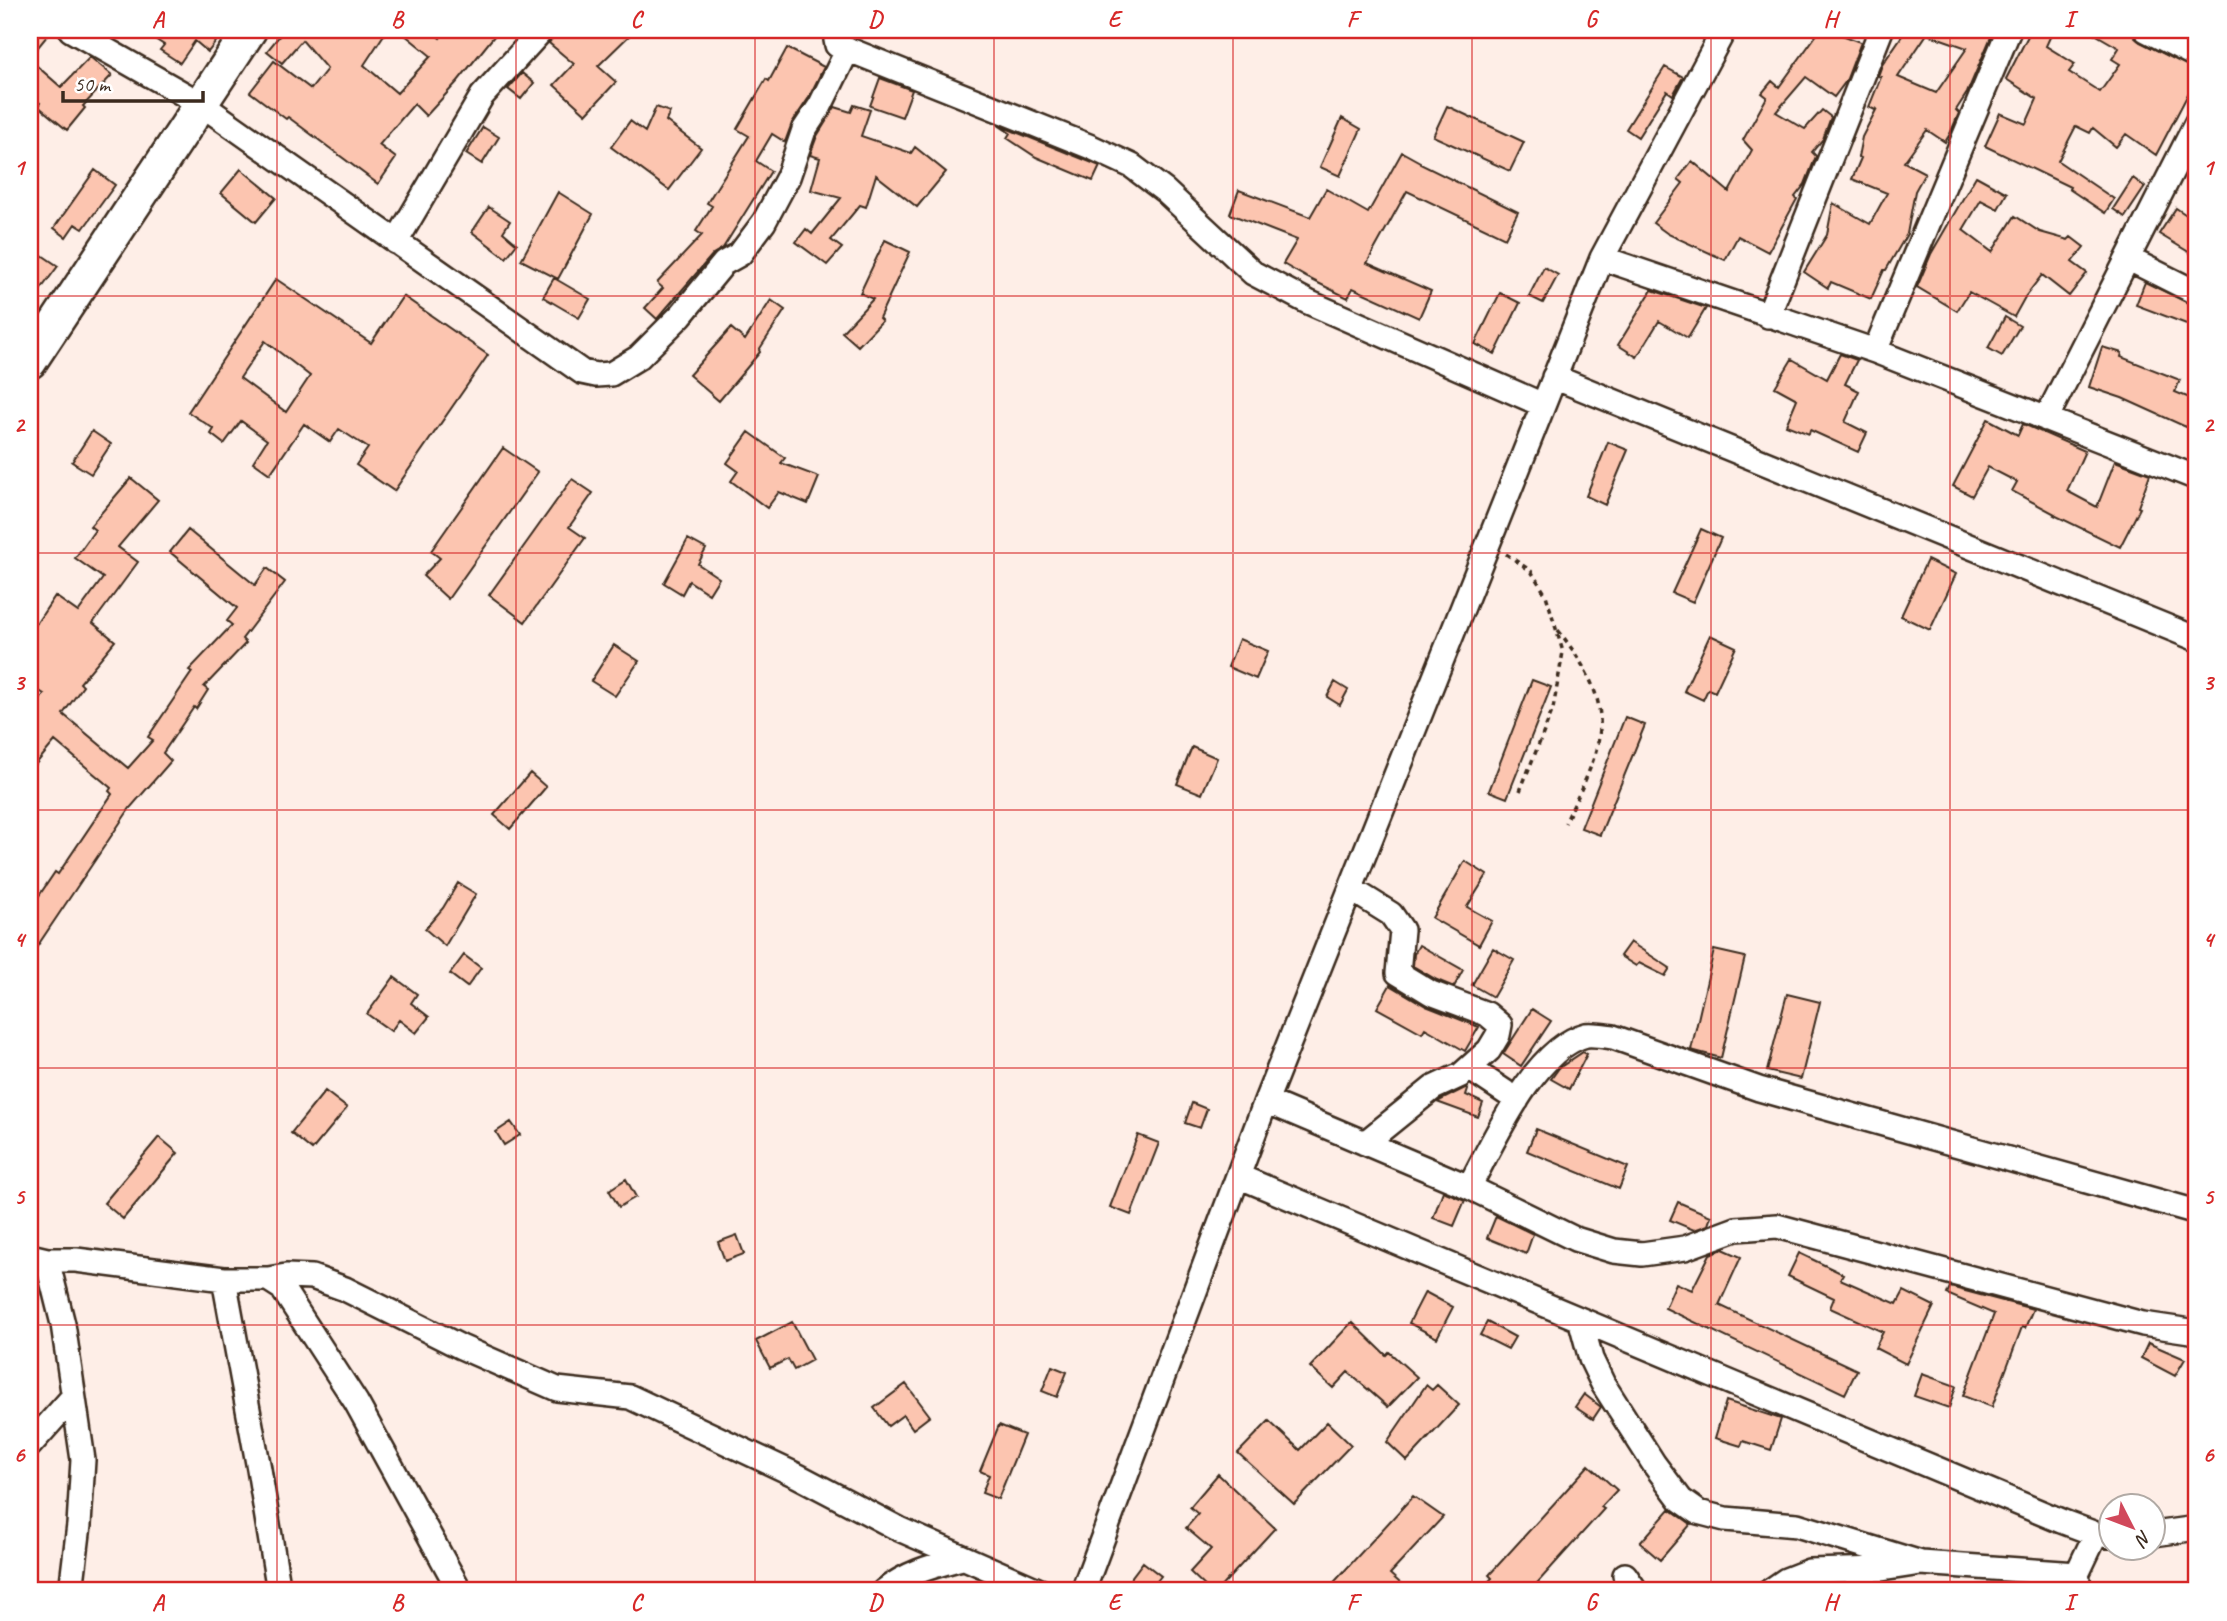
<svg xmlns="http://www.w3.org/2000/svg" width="2227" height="1621" font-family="Caveat,sans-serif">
<rect width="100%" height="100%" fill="#feeee7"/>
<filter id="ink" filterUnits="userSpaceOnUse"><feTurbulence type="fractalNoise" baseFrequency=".0143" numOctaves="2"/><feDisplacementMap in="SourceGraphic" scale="14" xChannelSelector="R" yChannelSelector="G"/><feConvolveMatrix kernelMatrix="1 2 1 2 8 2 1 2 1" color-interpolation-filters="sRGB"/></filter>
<g filter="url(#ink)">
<!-- building -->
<path fill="#fcc5b0" stroke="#3b2a1e" stroke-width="2" fill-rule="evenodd" d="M30 30H52L30 57Z
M141 30H225L208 52 195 41 180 63 160 50 164 45Z
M284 30H387L364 65 397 93 431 56 399 30H430L440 38 446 30H499L458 81 426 116 414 104 379 145 396 158 378 184 288 117 286 119 250 92 274 61 311 89 327 69 302 40 282 63 267 51Z
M559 30H635L598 66 616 82 586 114 554 85 574 64 549 43Z
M1820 30H1846L1842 35 1861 42 1846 81 1834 97 1806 77 1776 112 1805 129 1822 110 1831 117 1823 139 1812 152 1816 156 1805 184 1795 197 1797 199 1768 252 1738 236 1725 260 1668 234 1653 223 1683 183 1678 179 1692 161 1729 192 1752 150 1743 140 1767 97 1762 93 1772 81 1779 87Z
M1906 30H1994L1967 93 1956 110 1959 113 1950 134 1945 142 1927 130 1904 162 1925 173 1915 191 1907 234 1886 270H1884L1871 299 1831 282 1828 288 1804 272 1827 235 1833 203 1870 224 1887 193 1852 179 1861 158 1858 157 1862 137 1877 108 1875 110 1869 107 1881 77 1878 76 1882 65ZM1927 34 1967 48 1936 93 1898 77Z
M2031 30H2040L2051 35 2046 46 2075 64 2069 72 2100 92 2120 64 2112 59 2119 48 2088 30H2132L2134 37 2140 42 2197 70V77L2156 155 2126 134 2116 147 2093 128 2090 133 2076 126 2058 161 2114 199 2105 213 2069 189 2070 187 1985 146 2000 113 2026 124 2037 99 2006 79Z
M787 48 824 67 808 99 792 123 785 142 772 134 756 161 771 171 723 248 713 254 657 319 645 308 663 288 657 283 702 235 696 231 712 206 707 203 749 136 737 129 766 79 769 81Z
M90 57 112 75 83 106 85 108 67 130 38 106 40 103 30 95V60L61 87Z
M1665 67 1683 77 1673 95 1667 91 1638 137 1626 129Z
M522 73 534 83 521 99 508 89Z
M880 78 912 90 902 117 870 106Z
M854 105 870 110 861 136 911 153 915 147 946 172 917 207 876 175 866 207 860 205 831 240 842 248 827 265 796 242 806 229 812 234 841 198 811 190 820 158 810 155 817 136 835 107 851 112Z
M1447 106 1524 142 1510 171 1433 136Z
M656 107 670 112 666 121 701 148 669 190 611 147 630 121 645 132Z
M1342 118 1361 129 1340 176 1320 167Z
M998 125 1100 166 1093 181 1036 157 1007 138 1010 133Z
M483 127 499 137 482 164 466 154Z
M1402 152 1420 162V164L1518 212 1505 238 1407 191 1367 263 1431 291 1419 318 1353 288 1348 298 1306 277 1283 264 1297 240 1230 214 1239 190 1310 217 1326 189 1368 213Z
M241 169 276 198 256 222 221 193Z
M95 170 115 185 83 229 75 224 66 237 54 228Z
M1976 176 2007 193 1998 209 1981 200 1963 230 1992 252 2015 216 2040 232 2068 240 2071 237 2084 247 2072 262 2087 273 2069 296 2042 275 2025 297 2014 317 1969 292 1957 311 1917 287 1931 254Z
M2133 178 2145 187 2125 217 2113 209Z
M558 192 593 214 558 279 521 260Z
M489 207 510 221 503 232 517 244 506 258 472 232Z
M2176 208 2197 222V257L2159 234Z
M885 240 910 252 879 318 882 321 858 346 842 332 873 299 860 293Z
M30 247 58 266 30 304Z
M1544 267 1558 275 1543 303 1529 296Z
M554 278 590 299 579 318 543 297Z
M276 279 371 343 403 296 488 355 394 491 356 465 368 448 339 429 330 442 304 424 270 474 253 462 267 440 241 421 224 444 211 434 214 429 188 412ZM265 341 310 376 286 412 240 378Z
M2145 282 2197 307V328L2136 305Z
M1652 290 1706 308 1688 338 1659 321 1637 357 1618 345Z
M1500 293 1520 303 1495 354 1475 344Z
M771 300 785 310 759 350 760 352 719 401 689 375 731 328 745 340Z
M2005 317 2020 326 2002 356 1988 348Z
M2102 347 2122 353 2121 357 2180 380 2175 392 2197 401V432L2122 398 2089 387Z
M1840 354 1857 360 1845 384 1859 391 1845 422 1867 433 1858 452 1810 430 1809 434 1786 425 1797 399 1775 387 1792 359 1827 379Z
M1988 419 2018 435 2023 424 2085 451 2067 491 2097 507 2115 461 2150 474 2138 507 2140 508 2120 547 2054 515 2055 514 2012 491 2017 482 1988 467 1972 496 1953 486Z
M92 431 111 444 91 474 72 462Z
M749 432 785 458 781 463 819 477 808 504 779 492 767 508 731 481 738 471 727 463Z
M1608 442 1628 450 1605 505 1586 496Z
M503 448 538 472 448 599 423 576 440 558 431 551Z
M131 478 158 500 118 547 138 562 93 623 115 641 80 683 83 686 63 714 128 768 153 740 148 737 192 672 189 670 232 625 227 621 237 608 170 552 188 530 255 585 267 568 285 582 242 639 246 643 204 687 208 690 196 709 194 707 163 753 171 761 130 808 30 957V909L55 872 58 874 112 794 109 791 111 788 55 741 30 771V714L44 694 30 685V633L55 596 78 612 103 578 75 558 95 530 90 526Z
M572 479 593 493 569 527 585 538 525 622 489 595Z
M1701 529 1721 538 1693 602 1672 593Z
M688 539 706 549 698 564 719 578 709 594 689 581 682 594 664 583Z
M1927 560 1956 574 1930 630 1901 616Z
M1710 635 1736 647 1715 692 1708 689 1703 700 1684 691Z
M1239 639 1268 651 1256 679 1228 667Z
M614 645 639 661 615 696 591 681Z
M1532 680 1551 687 1507 798 1489 791Z
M1335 682 1348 690 1340 705 1327 697Z
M1625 717 1645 725 1600 835 1581 828Z
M1192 747 1217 758 1202 794 1177 784Z
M530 773 546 787 510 829 494 815Z
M1465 861 1487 875 1467 907 1492 921 1479 945 1432 918Z
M458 883 476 894 445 946 425 929 443 908Z
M1630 942 1670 968 1665 976 1639 963 1636 966 1620 956Z
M1419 945 1463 970 1454 987 1437 980 1413 966 1414 954Z
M1493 948 1514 960 1493 997 1472 985Z
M1714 950 1745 957 1721 1058 1691 1050Z
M464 955 481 968 467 987 450 974Z
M394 977 417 994 411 1003 429 1017 416 1033 399 1020 391 1031 367 1014Z
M1390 985 1426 1006 1479 1027 1465 1051 1425 1028 1422 1033 1377 1008Z
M1787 994 1820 1002 1801 1079 1767 1071Z
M1532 1009 1551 1021 1521 1066 1503 1054Z
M1583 1052 1587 1054 1569 1089 1551 1079 1559 1068Z
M1465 1088 1468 1089 1466 1095 1483 1103 1478 1117 1437 1102Z
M325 1091 347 1108 312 1150 291 1133Z
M1192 1103 1207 1109 1200 1128 1185 1123Z
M511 1122 520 1135 504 1145 496 1132Z
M1536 1129 1628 1167 1619 1189 1527 1151Z
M1138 1135 1159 1143 1131 1215 1110 1207Z
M159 1137 178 1153 123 1219 104 1203Z
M626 1179 636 1197 619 1207 609 1190Z
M1443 1191 1465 1200 1454 1226 1433 1218Z
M1678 1202 1711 1216 1708 1225 1694 1230 1670 1220Z
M1496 1216 1533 1234 1526 1254 1487 1238Z
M737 1235 744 1254 725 1261 718 1242Z
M1723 1249 1741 1257 1719 1305 1857 1370 1845 1394 1665 1308 1676 1283 1692 1290 1710 1254Z
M1799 1253 1843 1274 1840 1279 1897 1304 1904 1291 1934 1306 1906 1364 1875 1348 1883 1332 1830 1308 1834 1298 1788 1276Z
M1950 1287 2033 1309 2025 1328 2022 1327 1992 1407 1963 1396 1994 1314 1947 1294Z
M1425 1292 1453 1307 1437 1338 1409 1323Z
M792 1322 812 1360 794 1370 788 1359 770 1368 756 1341Z
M1352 1322 1386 1355 1389 1352 1417 1377 1388 1407 1348 1372 1333 1388 1310 1367Z
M1487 1322 1515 1337 1508 1349 1480 1335Z
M2148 1343 2185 1359 2175 1376 2141 1358Z
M1052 1366 1067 1372 1057 1397 1042 1391Z
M1922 1374 1956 1386 1949 1408 1914 1396Z
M906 1384 930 1416 913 1429 903 1415 888 1426 874 1408Z
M1426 1385 1432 1390 1437 1385 1459 1405 1407 1461 1387 1442Z
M1584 1394 1601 1407 1593 1419 1575 1407Z
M1726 1401 1781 1419 1771 1450 1743 1441 1741 1446 1715 1438Z
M1269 1421 1300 1450 1327 1422 1351 1445 1294 1504 1238 1453Z
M999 1425 1024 1435 998 1499 982 1493 989 1475 980 1471Z
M1589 1465 1617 1490 1601 1507 1604 1509 1530 1591H1480L1492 1578 1489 1575Z
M1218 1474 1275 1528 1217 1591H1210L1190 1572 1211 1549 1186 1528 1198 1514 1190 1507Z
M1413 1496 1443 1517 1390 1574 1409 1591H1326Z
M1670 1509 1691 1524 1660 1560 1640 1543Z
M1143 1562 1161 1576 1149 1591H1121Z
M2008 1583 2058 1587 2064 1591H2001Z"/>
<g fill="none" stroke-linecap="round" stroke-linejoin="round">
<defs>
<path id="street" d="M71 30 201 104 582 372 596 375 611 374 639 357 681 315 724 263 740 254 764 222 788 177 804 130 820 106 848 49
M840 30 836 40 837 45 1091 147 1132 166 1165 191 1253 273 1308 302 1543 405
M2146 30 2197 56
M396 242 482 96 542 30
M1602 258 1875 351 2197 478
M2129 259 2197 293
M1768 316 1881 30
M1875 351 2009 30
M1554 377 2197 639
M2046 419 2197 122
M1351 889 1391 914 1402 930 1398 973 1431 993 1487 1014 1500 1025 1498 1035 1489 1050 1461 1075 1433 1088 1365 1143
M1469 1068 1517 1100
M1266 1101 1469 1187 1575 1239 1614 1251 1642 1254 1685 1248 1736 1229 1777 1226 2143 1324 2197 1332
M1238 1176 2061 1521 2096 1534 2112 1536
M1469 1187C1493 1143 1534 1048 1586 1035 1594 1034 1605 1036 1613 1037L1759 1089 2197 1212
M30 1256 47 1260H76L224 1279H268L286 1276 312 1277 345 1289 461 1347 557 1389 630 1397 798 1476 899 1529 1040 1591
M47 1260 63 1324 83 1460 79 1525 71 1591
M224 1279 259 1469 279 1591
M268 1279 282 1288 356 1402 460 1591
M1581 1322 1591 1359 1603 1384 1654 1464 1681 1500 1698 1512 1725 1519 1797 1525 1921 1563
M30 1445 72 1398
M2154 1534 2197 1528
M1625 1575 1636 1591
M884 1591C908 1572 933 1566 962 1558
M1083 1591 1266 1101 1602 258 1724 30
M1770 1591 1786 1580 1809 1571 1882 1569 1921 1563 2077 1574
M2080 1591 2077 1574 2096 1534"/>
<path id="secondary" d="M30 362 250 30"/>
</defs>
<!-- street casing -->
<use href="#street" stroke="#3b2a1e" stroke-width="28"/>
<!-- secondary casing -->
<use href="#secondary" stroke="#3b2a1e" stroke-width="37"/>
<!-- path -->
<path stroke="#3b2a1e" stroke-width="3.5" stroke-dasharray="5 5" stroke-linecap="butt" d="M1506 554 1531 571 1546 595 1563 652 1553 709 1520 791
M1558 630C1620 710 1606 739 1565 823"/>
<!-- street -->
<use href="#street" stroke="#fff" stroke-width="23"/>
<!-- secondary -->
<use href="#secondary" stroke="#fff" stroke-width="32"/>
</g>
</g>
<!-- grid -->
<path fill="none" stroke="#d62828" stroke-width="2" stroke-opacity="0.55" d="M277 30V1591M516 30V1591M755 30V1591M994 30V1591M1233 30V1591M1472 30V1591M1711 30V1591M1950 30V1591M30 296H2197M30 553H2197M30 810H2197M30 1068H2197M30 1325H2197"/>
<!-- margin -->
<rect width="2227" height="1621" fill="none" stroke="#fff" stroke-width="77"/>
<!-- north arrow -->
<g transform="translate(2132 1527) rotate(132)"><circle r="33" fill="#ffffff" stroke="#b1aaa5" stroke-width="2"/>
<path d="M0-5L12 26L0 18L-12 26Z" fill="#d1495b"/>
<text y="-10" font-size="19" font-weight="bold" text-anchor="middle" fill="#3b2a1e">N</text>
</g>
<!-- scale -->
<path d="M63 91v10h140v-10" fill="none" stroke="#3b2a1e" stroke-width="3.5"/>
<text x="74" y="91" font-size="21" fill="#3b2a1e" stroke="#ffffff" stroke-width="5" paint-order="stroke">50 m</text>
<rect x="38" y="38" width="2150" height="1544" fill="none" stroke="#d62828" stroke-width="2.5"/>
<g font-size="23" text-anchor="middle" font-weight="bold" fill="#d62828">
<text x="158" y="27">A</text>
<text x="397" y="27">B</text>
<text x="636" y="27">C</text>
<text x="875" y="27">D</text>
<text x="1114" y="27">E</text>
<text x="1352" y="27">F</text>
<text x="1591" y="27">G</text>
<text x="1830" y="27">H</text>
<text x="2069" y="27">I</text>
<text x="19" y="175">1</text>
<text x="2208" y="175">1</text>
<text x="19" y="432">2</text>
<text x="2208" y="432">2</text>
<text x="19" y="690">3</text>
<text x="2208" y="690">3</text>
<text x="19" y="947">4</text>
<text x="2208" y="947">4</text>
<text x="19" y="1204">5</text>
<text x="2208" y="1204">5</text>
<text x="19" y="1462">6</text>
<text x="2208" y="1462">6</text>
<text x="158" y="1610">A</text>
<text x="397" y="1610">B</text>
<text x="636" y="1610">C</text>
<text x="875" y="1610">D</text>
<text x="1114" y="1610">E</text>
<text x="1352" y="1610">F</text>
<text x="1591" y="1610">G</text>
<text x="1830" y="1610">H</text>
<text x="2069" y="1610">I</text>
</g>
</svg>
